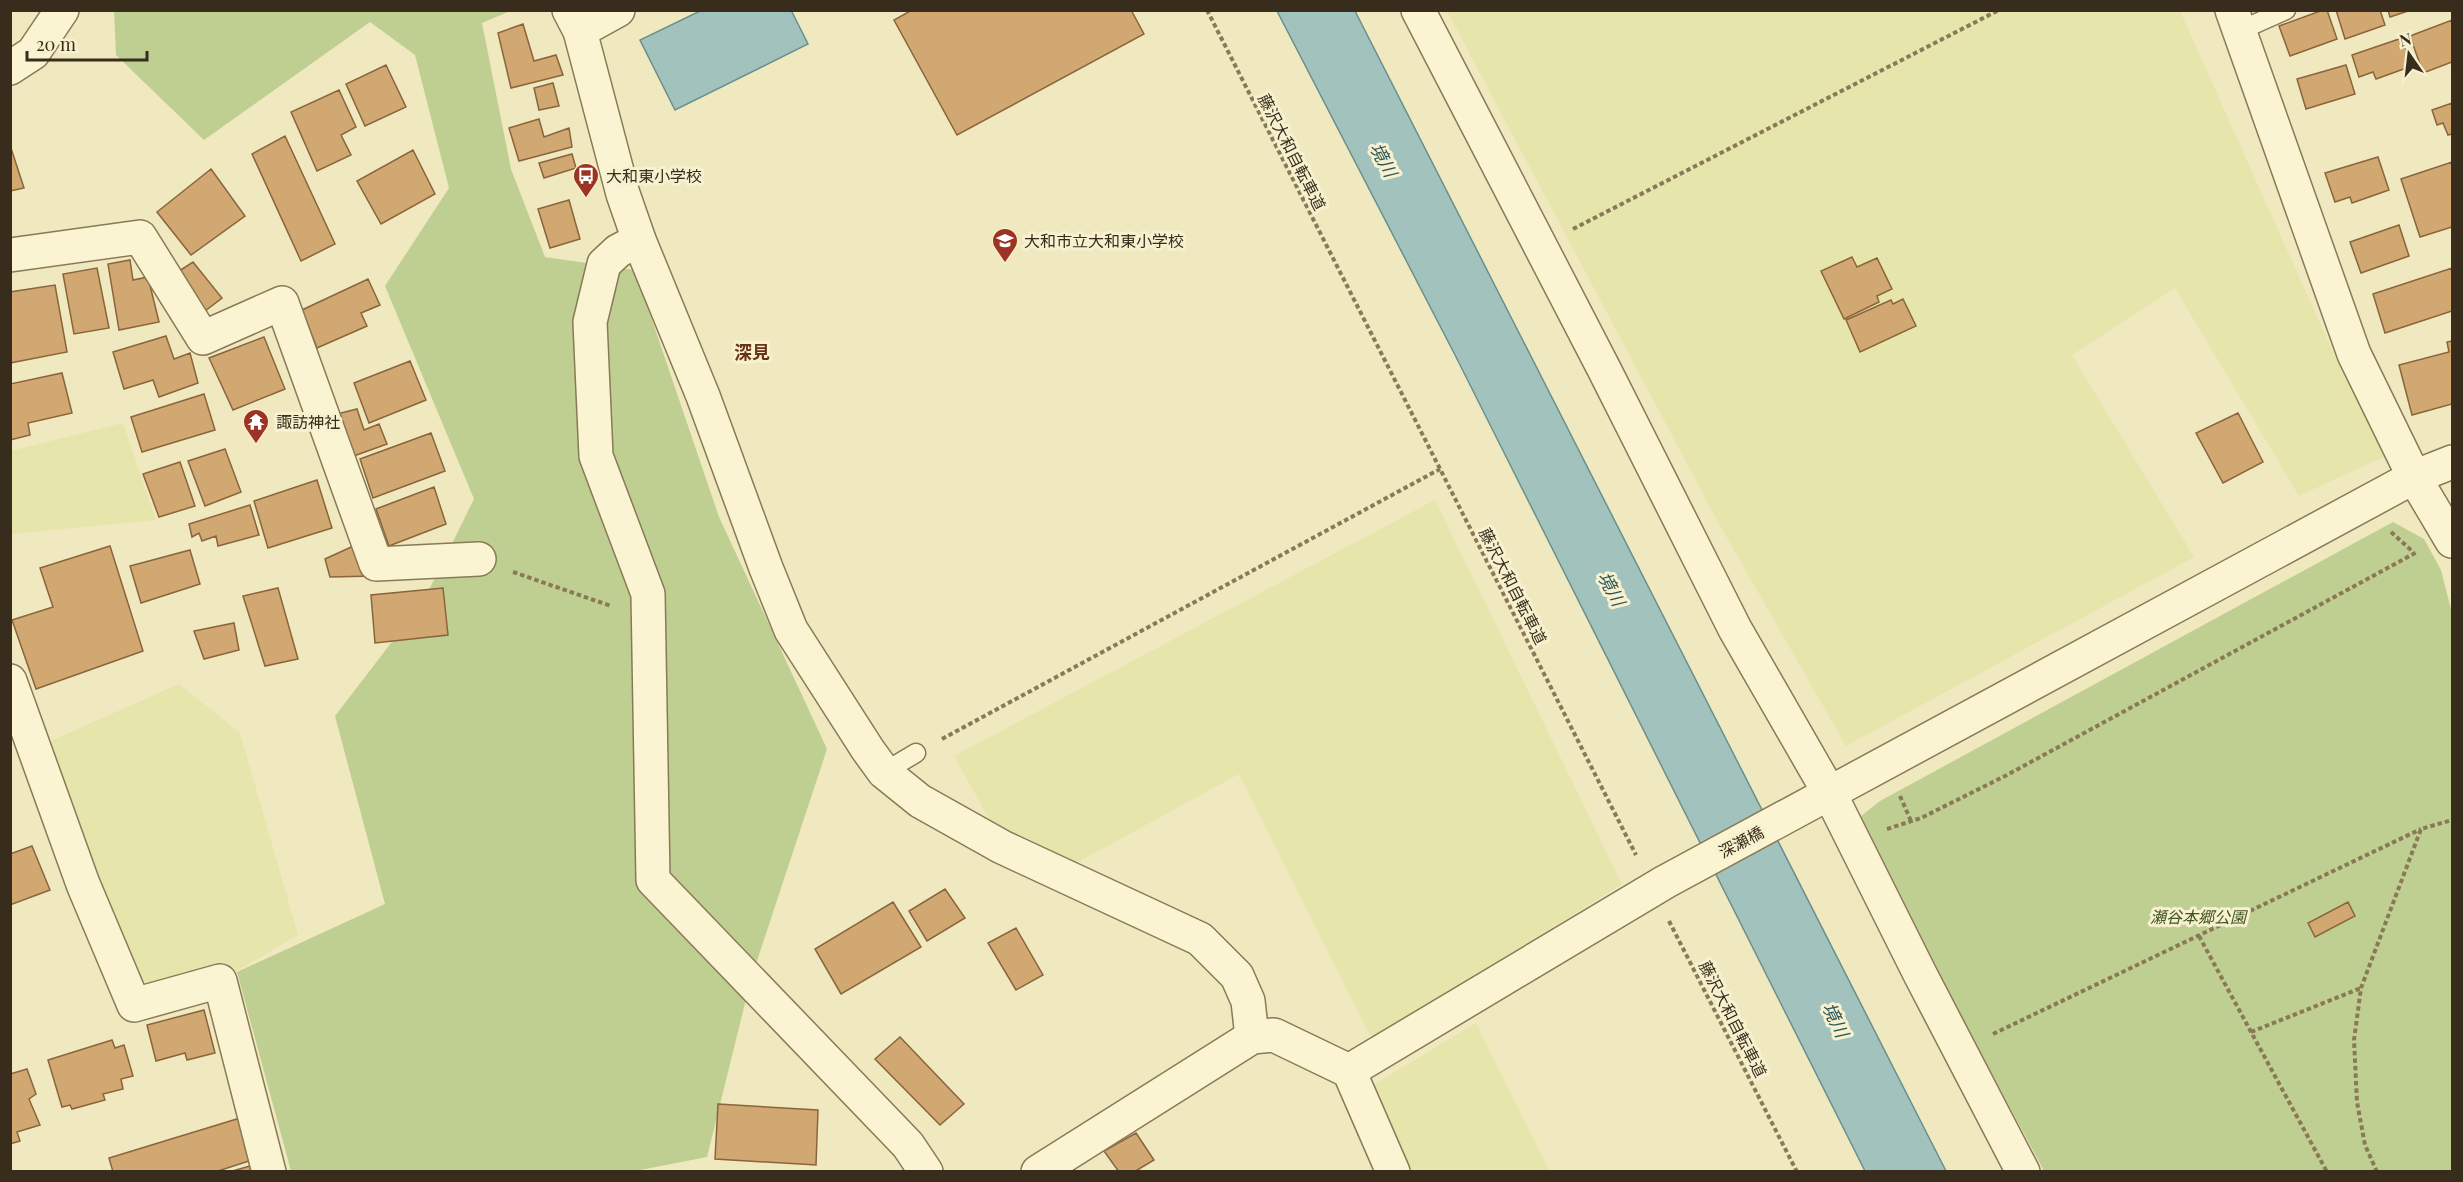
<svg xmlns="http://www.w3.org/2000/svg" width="2463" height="1182" font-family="'Playfair Display','Noto Sans JP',serif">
<rect width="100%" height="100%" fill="#f0e8bf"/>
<!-- farmland -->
<path fill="#e6e5ac" d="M1447 11H2180L2339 366 2385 456 2299 496 2175 288 2072 355 2194 557 1846 746 1718 522Z
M123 423 156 520 11 534V451Z
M1435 500 1622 884 1372 1039 1239 774 1069 867 996 831 954 756Z
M179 684 240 733 298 935 220 981 134 1005 44 744Z
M1476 1023 1550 1171H1408L1370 1087Z"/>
<!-- green -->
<path fill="#bfcf92" d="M114 11H510L482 23 511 169 545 257 635 270 719 517 827 749 751 979 707 1157 630 1172 291 1171 237 972 385 904 335 716 424 600 474 499 385 286 449 188 415 55 370 22 204 140 116 55Z
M2393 522 2424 539 2441 570 2452 613V1171H2044L1856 820 1880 801Z"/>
<!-- water -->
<path fill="#a2c2bd" stroke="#69908c" stroke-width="1.5" d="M791 10 808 44 675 110 640 40 700 11Z
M1277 11H1355L1946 1171H1865L1454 353Z"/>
<!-- building -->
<path fill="#d1a772" stroke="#8a653b" stroke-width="1.5" d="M912 10H1131L1144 34 957 135 894 20Z
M2323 10H2327L2337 39 2290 56 2279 26Z
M2336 10H2380L2385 25 2345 39Z
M2388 10H2411L2390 17Z
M2452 20V62L2423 73 2410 36Z
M523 24 534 61 556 55 563 75 511 88 498 33Z
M2402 38 2412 66 2376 79 2373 72 2359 77 2352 55Z
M386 65 406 107 365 126 346 84Z
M2346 65 2355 94 2306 109 2297 79Z
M553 83 559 106 539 110 534 88Z
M339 90 356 127 341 135 351 155 317 171 291 112Z
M2452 103V134L2448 135 2443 123 2437 125 2432 110Z
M539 119 544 137 569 128 572 147 519 161 509 128Z
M285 136 335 244 301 261 252 154Z
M10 145 24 188 10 191Z
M413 150 435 194 381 224 357 181Z
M572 154 576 168 544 178 539 163Z
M2378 157 2389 190 2352 203 2350 197 2335 202 2325 173Z
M2452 162V227L2420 237 2401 179Z
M211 169 245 216 191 255 157 212Z
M569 200 580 239 550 248 538 209Z
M2399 225 2409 256 2361 273 2350 242Z
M1852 257 1857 267 1877 258 1892 289 1877 296 1879 302 1844 319 1821 271Z
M130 260 133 280 148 277 159 322 119 330 108 264Z
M193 262 222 298 205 311 176 273Z
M97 268 109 328 74 334 63 274Z
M2452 268V311L2385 333 2373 294Z
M368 279 380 305 361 313 367 326 317 348 302 310Z
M55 285 67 352 10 363V292Z
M1903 299 1916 326 1860 352 1846 320 1891 300 1893 304Z
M166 336 174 359 190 353 198 383 159 397 153 380 124 389 113 352Z
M264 337 285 389 233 410 209 358Z
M2452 341V404L2412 415 2399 365 2449 352 2447 342Z
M410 361 426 400 369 423 354 383Z
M62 373 72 413 28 423 30 435 10 440V384Z
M204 394 215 430 142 452 131 417Z
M357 409 364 430 379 424 387 444 351 457 337 414Z
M2238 413 2263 462 2223 483 2196 433Z
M431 433 445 471 373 498 360 459Z
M225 449 241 492 205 506 188 461Z
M180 462 195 506 159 517 143 474Z
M317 480 332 528 268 548 254 501Z
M434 487 446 524 389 546 376 509Z
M250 505 259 535 218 546 216 536 202 541 199 533 192 537 189 524Z
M362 542 374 576 330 577 325 559Z
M110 546 143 651 36 689 12 620 53 607 40 568Z
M190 550 200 584 141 603 130 566Z
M278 588 298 659 265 666 243 596Z
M443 588 448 635 375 643 371 595Z
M234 623 239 650 204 659 194 631Z
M32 846 50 890 10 905V854Z
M945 889 965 918 927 941 909 911Z
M893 902 921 947 841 994 815 949Z
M2348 902 2355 916 2315 937 2308 923Z
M1016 928 1043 975 1016 990 988 943Z
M204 1010 215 1053 187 1060 185 1053 156 1061 147 1025Z
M900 1037 964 1104 940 1125 875 1059Z
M112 1040 115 1048 124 1045 133 1076 121 1079 123 1089 103 1094 105 1100 72 1109 70 1105 62 1107 48 1060Z
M27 1069 36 1094 29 1099 40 1125 17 1132 20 1141 10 1144V1074Z
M718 1104 818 1110 816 1165 715 1159Z
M240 1118 252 1160 215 1172H113L109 1158Z
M1136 1133 1154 1160 1134 1172H1119L1104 1151Z
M250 1166 251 1172H229Z"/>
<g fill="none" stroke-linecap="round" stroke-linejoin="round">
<defs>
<path id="service" d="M2239 31 2286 10
M884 772 916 753"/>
<path id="minor" d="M1418 10 1604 369 1735 629 1830 794 1920 974 2023 1172
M2232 10 2354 354 2414 477 2452 462
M580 31 618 10
M10 68 33 53 62 10
M639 240 618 251 604 264 590 322 596 456 648 594 653 880 908 1145 926 1172
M10 255 140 237 203 338 282 303 376 564 479 559
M10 681 83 884 134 1005 220 981 269 1172
M1349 1071 1393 1172
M1038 1172 1252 1037 1274 1035 1349 1071 1665 882 2414 477 2452 541"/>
<path id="tertiary" d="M569 10 580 31 623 194 639 240 703 396 766 568 791 630 868 750 884 772 920 801 1002 847 1200 939 1237 976 1248 1001 1252 1037"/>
</defs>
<!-- service casing -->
<use href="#service" stroke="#8a7956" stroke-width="21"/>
<!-- minor casing -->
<use href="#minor" stroke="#8a7956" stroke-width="36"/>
<!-- tertiary casing -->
<use href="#tertiary" stroke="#8a7956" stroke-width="36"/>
<!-- path -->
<path stroke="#8a7956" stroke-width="4" stroke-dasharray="4.5 3" stroke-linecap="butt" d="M1207 10 1636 855
M1573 229 1999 10
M2391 532 2412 551
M513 572 611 606
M942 739 1440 469
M1900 796 1911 821
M1887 829 1921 818 2007 775 2417 552
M1669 921 1797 1172
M2199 936 2327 1172
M2251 1032 2361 988
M1993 1034 2421 829
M2377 1172 2365 1145 2357 1102 2354 1040 2361 988 2421 829 2452 820"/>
<!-- service -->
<use href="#service" stroke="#fbf4d2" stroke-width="18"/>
<!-- minor -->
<use href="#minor" stroke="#fbf4d2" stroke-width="33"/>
<!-- tertiary -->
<use href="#tertiary" stroke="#fbf4d2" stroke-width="33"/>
</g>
<!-- icons -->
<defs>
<symbol id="bus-pin" viewBox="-11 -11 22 30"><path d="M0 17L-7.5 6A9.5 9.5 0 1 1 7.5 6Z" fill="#9c3323" stroke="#f7f1cf"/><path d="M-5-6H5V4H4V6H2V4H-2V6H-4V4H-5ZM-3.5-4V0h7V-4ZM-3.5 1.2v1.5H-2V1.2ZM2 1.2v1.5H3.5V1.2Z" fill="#fff"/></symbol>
<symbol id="school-pin" viewBox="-11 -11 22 30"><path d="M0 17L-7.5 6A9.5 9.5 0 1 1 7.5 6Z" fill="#9c3323" stroke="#f7f1cf"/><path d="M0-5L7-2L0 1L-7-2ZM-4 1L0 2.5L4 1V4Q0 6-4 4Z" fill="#fff"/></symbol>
<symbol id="temple-pin" viewBox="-11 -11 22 30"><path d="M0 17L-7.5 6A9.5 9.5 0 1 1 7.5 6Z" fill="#9c3323" stroke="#f7f1cf"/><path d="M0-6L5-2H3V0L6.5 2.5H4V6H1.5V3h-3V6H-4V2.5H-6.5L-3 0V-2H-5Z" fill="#fff"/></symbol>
</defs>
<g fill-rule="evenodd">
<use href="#bus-pin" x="571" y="161" width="30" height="40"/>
<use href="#school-pin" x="990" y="226" width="30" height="40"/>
<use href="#temple-pin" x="241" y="407" width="30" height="40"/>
</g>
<g text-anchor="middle" stroke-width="6" stroke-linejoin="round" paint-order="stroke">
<!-- street labels -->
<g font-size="16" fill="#382d1c" stroke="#f7f1cf">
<text transform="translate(1292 152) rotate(63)" y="6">藤沢大和自転車道</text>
<text transform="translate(1513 586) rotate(63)" y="6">藤沢大和自転車道</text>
<text transform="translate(1741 842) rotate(-28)" y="6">深瀬橋</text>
<text transform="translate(1733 1019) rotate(63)" y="6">藤沢大和自転車道</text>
</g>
<!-- poi labels -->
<g font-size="16" fill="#382d1c" stroke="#f7f1cf" text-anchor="start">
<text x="606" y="182">大和東小学校</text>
<text x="1024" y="247">大和市立大和東小学校</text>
<text x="276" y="428">諏訪神社</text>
</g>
<!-- park labels -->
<g font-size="16" font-style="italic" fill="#415621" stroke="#f7f1cf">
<text x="2198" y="923">瀬谷本郷公園</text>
</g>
<!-- water labels -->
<g font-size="18" font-style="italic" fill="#2a5659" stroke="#f7f1cf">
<text transform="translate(1383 160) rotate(62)" y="6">境川</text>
<text transform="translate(1611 589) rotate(62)" y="6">境川</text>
<text transform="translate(1835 1020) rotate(64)" y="6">境川</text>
</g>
<!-- neighbourhood labels -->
<g font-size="18" font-weight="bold" fill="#673418" stroke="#f7f1cf">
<text x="752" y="359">深見</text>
</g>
</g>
<!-- border -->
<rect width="2463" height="1182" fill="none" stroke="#382d1c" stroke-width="24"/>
<!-- north arrow -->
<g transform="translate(2409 54) rotate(346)" stroke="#f7f1cf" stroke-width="4.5" paint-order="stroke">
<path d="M0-4.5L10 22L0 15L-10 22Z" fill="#382d1c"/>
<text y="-9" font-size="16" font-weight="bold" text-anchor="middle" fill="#382d1c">N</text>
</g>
<!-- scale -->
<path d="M27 51v9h120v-9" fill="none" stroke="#382d1c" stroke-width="3"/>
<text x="36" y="51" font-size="18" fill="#382d1c" stroke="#f7f1cf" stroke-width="4.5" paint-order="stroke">20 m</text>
</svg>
